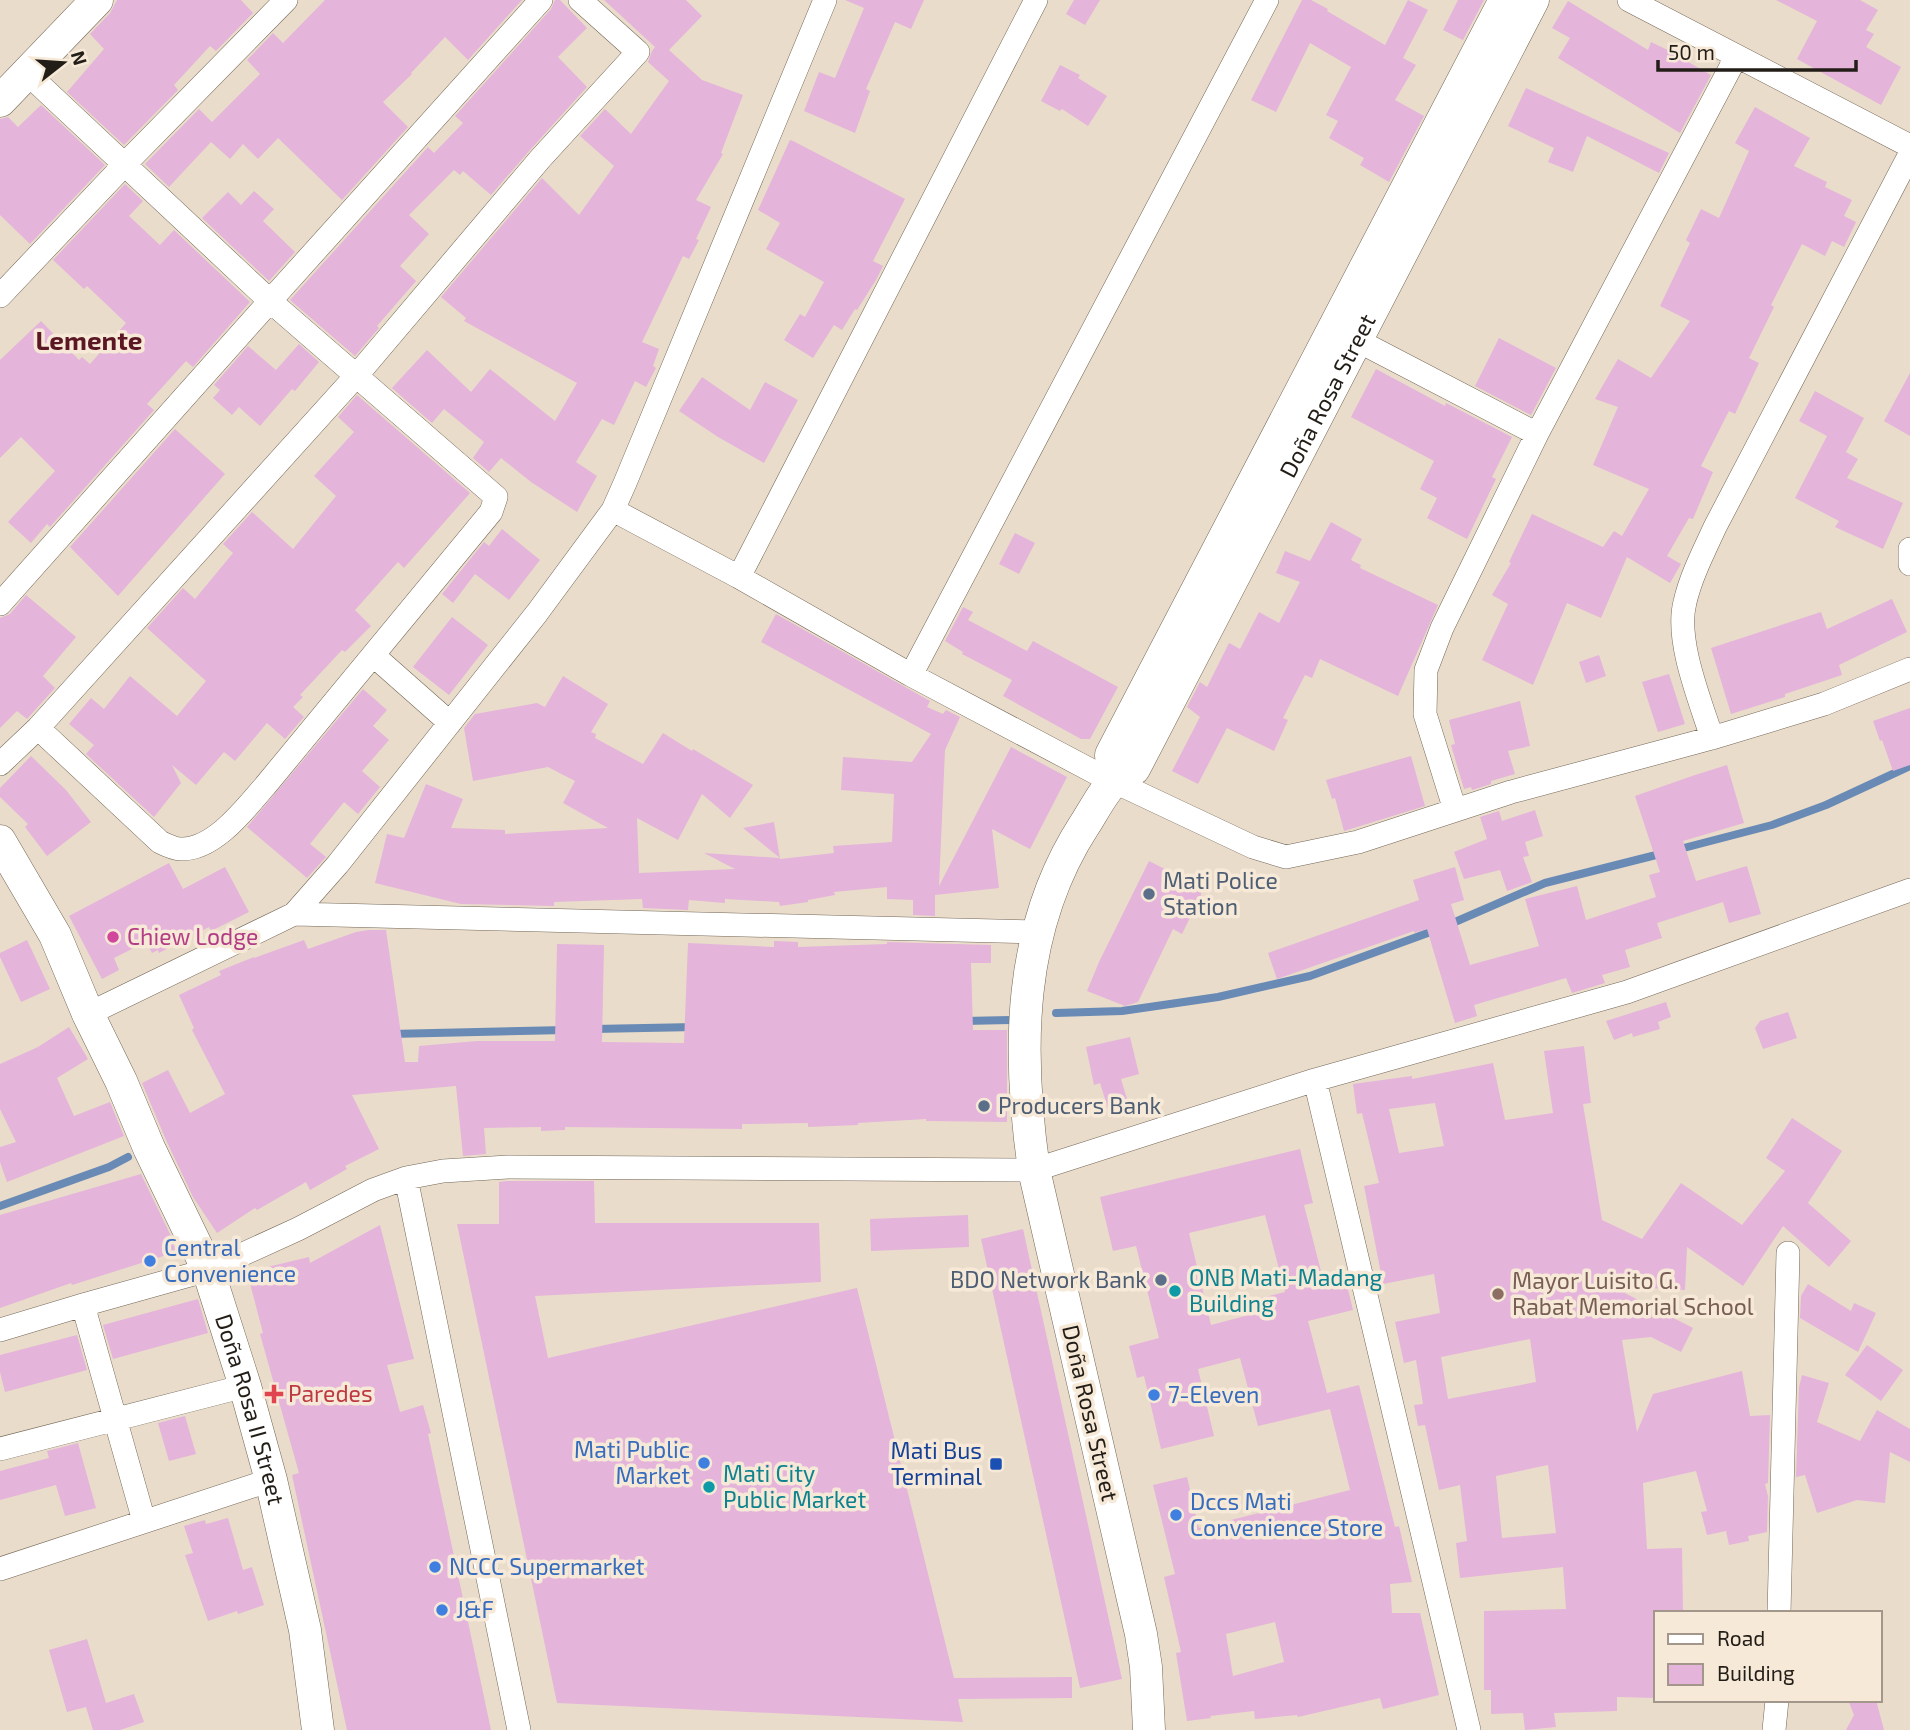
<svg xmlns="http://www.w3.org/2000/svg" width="1910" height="1730" font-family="'Exo 2',sans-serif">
<rect width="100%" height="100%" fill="#eadcca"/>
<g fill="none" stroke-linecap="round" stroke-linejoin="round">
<!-- stream -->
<path stroke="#688ab5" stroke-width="8" d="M1676 850 1772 825 1826 805 1910 766
M1448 925 1545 883 1664 853
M1056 1013 1122 1011 1218 997 1310 976 1436 930
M964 1021 1010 1020
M593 1029 696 1027
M390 1034 566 1030
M0 1206 109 1167 128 1157"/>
</g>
<!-- building -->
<path fill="#e4b4db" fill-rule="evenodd" d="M117 0H241L253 13 216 51 210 46 174 85 178 90 124 145 67 92 104 49 90 34 110 13Z
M325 0H522L468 60 445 37 411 73 412 74 383 102 408 127 342 200 278 138 258 159 243 144 230 159 211 142 169 187 145 164 199 109 212 122 260 74 247 60 273 33 283 43Z
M555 0H560L587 28 558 57 587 87 530 150 491 195 463 171 460 175 454 170 409 215 429 234 400 266 416 281 377 326 379 328 355 356 290 300 428 147 434 153 463 123 455 116 551 9Z
M604 0H686L702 16 669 50 702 80 743 95 721 153 723 154 696 200 711 207 696 239 699 240 689 259 683 256 642 342 659 349 653 366 656 368 646 387 635 381 614 425 602 419 576 462 597 476 577 512 531 482 501 458 489 472 473 458 484 442 444 409 432 423 392 388 427 350 471 392 490 369 555 421 577 383 464 321 466 318 441 297 542 178 579 215 614 166 580 136 605 109 631 134 669 81 648 62 652 51 655 47Z
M845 0H924L911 29 895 22 866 89 870 91 855 133 804 111 819 72 835 78 864 8Z
M1074 0H1100L1085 25 1066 14Z
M1302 0H1311L1328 9 1327 11 1385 45 1408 0 1428 10 1403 58 1416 65 1395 100 1424 116 1389 182 1360 165 1364 158 1329 138 1338 121 1326 115 1351 67 1310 43 1276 112 1251 100Z
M1458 0H1484L1463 40 1443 30Z
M1776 0H1860L1878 10 1866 30 1874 34 1866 47 1901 67 1881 105 1797 59 1817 21Z
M1568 1 1648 50 1651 42 1676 54V55L1711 75 1680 133 1558 58 1570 38 1552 28Z
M1060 65 1080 75 1078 78 1107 96 1088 126 1062 109 1060 111 1041 101Z
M1526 88 1669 153 1659 173 1587 136 1573 172 1548 162 1554 148 1508 126Z
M41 105 105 165 30 244 0 215V119L8 117 18 127Z
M1755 107 1810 138 1794 166 1827 182 1825 187 1852 200 1844 216 1856 222 1844 247 1832 241 1825 256 1802 244 1771 305 1774 307 1749 358 1759 363 1735 414 1729 411 1701 466 1713 472 1693 519 1689 518 1667 556 1681 564 1670 583 1627 557 1601 618 1567 603 1533 685 1482 660 1508 604 1492 595 1511 563 1509 562 1532 514 1603 547 1614 531 1622 536 1649 489 1593 465 1618 407 1595 399 1618 359 1651 378 1690 321 1660 306 1690 243 1686 240 1701 209 1719 218 1749 151 1735 143Z
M790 140 793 141 905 199 873 261 883 266 876 280 857 310 855 309 842 330 834 325 813 358 784 340 800 314 805 317 824 282 766 249 780 223 758 210Z
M125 184 143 201 129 216 160 245 174 230 250 302 193 367 186 361 147 404 154 410 50 527 47 524 31 543 8 522 55 471 21 437 0 458V360L41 321 79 360 82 357 90 364 126 323 87 286 84 289 53 260Z
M254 191 274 209 263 221 295 252 269 281 202 218 228 192 241 205Z
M1499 338 1556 368 1531 415 1475 386Z
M299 344 319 362 295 391 292 389 260 426 239 407 232 415 213 398 220 390 214 385 248 346 276 370Z
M1376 369 1445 406 1446 403 1512 437 1492 477 1496 479 1467 539 1427 518 1437 498 1420 489 1434 461 1351 417Z
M1910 373V436L1884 421Z
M702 377 750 410 765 382 798 400 764 463 718 437 679 411Z
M1815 391 1864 418 1846 452 1858 459 1847 478 1903 503 1883 549 1835 527 1839 521 1795 498 1827 436 1799 421Z
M357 395 470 493 404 568 398 562 355 610 371 626 345 652 342 650 300 695 303 697 293 707 304 717 285 739 267 723 235 761 224 752 196 785 172 765 181 783 154 817 86 754 94 745 69 724 91 698 104 709 130 676 177 716 206 681 147 628 183 588 195 599 233 553 223 544 252 512 293 549 336 496 314 476 354 432 338 417Z
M175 429 225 474 118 596 70 547Z
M1331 522 1362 539 1351 560 1361 565 1360 568 1438 605 1398 696 1320 659 1312 678 1305 675 1283 718 1288 720 1274 751 1227 728 1198 784 1172 771 1200 717 1187 707 1200 682 1207 687 1229 643 1240 649 1259 612 1279 623 1300 582 1276 573 1285 551 1310 561Z
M502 529 540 560 509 600 475 574 453 603 442 594 484 542 489 546Z
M1015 533 1035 543 1019 574 999 564Z
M26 595 76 637 43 676 55 688 27 719 17 711 0 728V618L10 614Z
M1892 599 1907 632 1839 665 1842 675 1785 694V697L1731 714 1711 648 1821 612 1827 629Z
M963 607 973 612 968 620 1027 651 1033 641 1118 687 1090 739H1081L1003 696 1012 680 962 654 963 652 945 641Z
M776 614 930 701 927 707 943 714 946 710 960 717 945 750 939 886 1011 747 1067 777 1030 849 992 829 999 888 935 895V916L913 915V900L887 899V887L834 892 835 895 808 900V902L780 906 779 902 725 899V903L689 900 688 910 643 908 642 899 554 902V906L461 904 375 883 387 834 404 838 426 784 463 799 451 828 505 830V834L608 828 563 803 575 781 548 767 473 781 464 728 475 714 537 703 545 707 563 676 608 704 591 732 596 734 595 738 643 764 663 733 692 751 693 749 753 785 730 818 702 794 678 840 637 818 639 873 735 869 704 853 780 858 743 828 774 822 780 859 834 853 833 846 892 842 894 794 841 790 843 757 912 762 931 734 761 642Z
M452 617 488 645 449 695 413 667Z
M1599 655 1606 676 1586 683 1579 662Z
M1669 674 1685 724 1658 732 1642 682Z
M363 689 387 710 373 726 389 740 362 771 380 787 358 814 344 802 310 844 326 857 307 878 247 827Z
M1520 701 1530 746 1508 751 1515 774 1491 781V784L1472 790 1471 787 1464 789 1451 745 1455 744 1449 720Z
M1910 708V765L1893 771 1882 740 1880 741 1873 721Z
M31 756 66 790 91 822 47 856 25 827 28 824 0 797V788Z
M1411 756 1425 806 1344 831 1335 798 1332 799 1326 780Z
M1727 765 1744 823 1683 841 1696 881 1747 866 1761 914 1729 923 1723 902 1657 923 1662 938 1625 950 1630 967 1602 975 1605 983 1572 993 1566 978 1474 1005 1477 1016 1455 1023 1427 929 1414 933V931L1277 979 1268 953 1419 900 1413 880 1455 867 1464 900 1451 904 1470 965 1539 946 1525 899 1577 886 1586 920 1656 897 1649 875 1660 872 1635 796 1695 775Z
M1535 810 1543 836 1525 842 1529 856 1523 857 1532 882 1507 891 1500 870 1464 879 1454 852 1487 839 1480 817 1499 811 1502 821Z
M1149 861 1201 887V895L1182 934 1173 929 1138 1002 1125 1006 1087 991 1099 962Z
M169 863 183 889 225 867 249 912 211 931 209 927 159 953 158 950 152 953 146 942 114 958 119 970 102 979 69 916Z
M369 930H386L405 1062H418L419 1046 477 1041H555L557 944 604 945 602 1042 684 1043 688 943 774 947V941L798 942V947L887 944V942L991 945V963H971L973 1030H1007V1122L926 1121V1119L858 1123V1125L808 1127V1123L742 1124V1129L565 1127V1130L541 1131V1127L484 1128 486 1154 463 1156 456 1086 352 1095 379 1149 345 1166 347 1169 310 1190 306 1182 257 1210 255 1208 217 1233 193 1197 166 1140 142 1083 168 1070 190 1113 225 1094 192 1030 194 1028 179 995 221 975 219 971 254 957V958L304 940 308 949 356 932Z
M27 940 50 989 21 1002 0 957V953Z
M1666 1002 1671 1017 1658 1022 1660 1029 1633 1037 1632 1033 1614 1040 1606 1021Z
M1788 1012 1797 1038 1763 1049 1755 1028 1760 1021Z
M69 1027 88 1059 57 1078 74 1116 110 1102 124 1136 7 1182 0 1162V1147L16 1142 0 1109V1064L38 1047Z
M1130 1037 1139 1074 1121 1079 1131 1112 1111 1118 1100 1083 1094 1085 1086 1047Z
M1584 1046 1591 1103 1583 1104 1602 1220 1642 1239 1681 1183 1742 1225 1785 1171 1766 1158 1792 1118 1842 1151 1808 1203 1851 1241 1829 1267 1783 1226 1743 1286 1687 1247 1685 1290 1611 1286 1693 1328 1681 1352 1651 1337 1622 1340 1637 1432 1653 1394 1742 1371 1750 1416 1770 1415 1768 1483 1765 1484 1768 1496 1767 1532 1748 1536 1749 1541 1729 1545 1726 1531 1707 1535 1701 1512 1707 1511 1696 1471 1643 1483 1647 1549 1682 1548 1683 1613H1656V1698L1617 1697V1711L1554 1713 1556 1727 1525 1730 1523 1713 1491 1714V1690H1484V1611L1566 1609 1563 1567 1460 1578 1456 1543 1467 1541 1460 1485 1439 1490 1425 1425 1418 1426 1414 1405 1423 1404 1416 1360 1404 1363 1395 1322 1440 1313 1434 1274 1383 1284 1364 1186 1379 1183 1362 1113 1357 1114 1353 1084 1412 1076V1079L1493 1063 1505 1120 1553 1113 1544 1051ZM1435 1103 1444 1146 1399 1153 1389 1109ZM1530 1339 1536 1382 1448 1399 1441 1357ZM1548 1465 1556 1533 1502 1538 1496 1476Z
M1300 1149 1313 1203 1304 1205 1324 1283 1345 1277 1353 1310 1308 1321 1327 1393 1359 1385 1395 1527 1399 1526 1412 1582 1390 1584 1392 1613H1420L1439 1695 1383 1709 1380 1698 1298 1717 1297 1715 1255 1719 1254 1711 1210 1716 1211 1718 1187 1721 1176 1653 1181 1652 1164 1577 1175 1574 1153 1485 1187 1477 1199 1528 1350 1490 1330 1409 1258 1426 1240 1358 1198 1369 1214 1436 1161 1449 1144 1376 1137 1378 1129 1346 1159 1338 1136 1246 1113 1251 1100 1197ZM1265 1215 1285 1292 1261 1298 1264 1311 1211 1325 1189 1233ZM1275 1622 1284 1662 1233 1676 1226 1634Z
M141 1174 171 1236 176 1252 72 1285 71 1283 0 1308V1215Z
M508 1181H594L595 1223H819L821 1282 535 1296 548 1358 857 1288 954 1678 1072 1677V1698L958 1699 963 1722 557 1703 457 1224H499V1182Z
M968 1215 969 1247 871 1251 870 1219Z
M380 1225 414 1359 387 1365 400 1412 423 1405 431 1433 428 1434 491 1730H347L292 1475 299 1473 260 1334 263 1333 247 1272 309 1257 310 1263Z
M1023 1229 1122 1679 1080 1688 981 1239Z
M1808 1284 1851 1311 1854 1303 1876 1313 1858 1352 1800 1318 1801 1296Z
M198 1299 208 1333 113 1359 103 1325Z
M77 1335 87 1370 5 1392 0 1372V1355Z
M1867 1345 1903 1370 1881 1401 1845 1375Z
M1802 1375 1829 1383 1817 1422 1860 1441 1877 1410 1910 1429V1462L1890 1452 1885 1503 1857 1500 1817 1513 1805 1475 1796 1477 1799 1387Z
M185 1416 196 1454 169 1461 158 1423Z
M78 1443 96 1508 65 1516 56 1485 0 1500V1471L49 1458 47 1451Z
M228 1518 243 1570 252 1567 264 1605 238 1614 237 1611 208 1621 185 1555 193 1553 184 1526 205 1520 206 1524Z
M87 1639 106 1703 134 1694 144 1722 120 1730H93L86 1707 67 1712 49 1650Z
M1848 1700H1876L1884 1730H1846L1854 1715Z"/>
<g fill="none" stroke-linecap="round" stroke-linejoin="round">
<defs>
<path id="street" d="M1629 0 1910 146
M27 73 270 301 496 497 491 512 265 786C245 809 214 850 181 849 174 849 166 845 160 842L38 728
M0 296 125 164 286 0
M1345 334 1537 434
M613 510 739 577 911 675 1098 774 1253 847 1286 857 1358 842 1511 792 1712 738 1824 704 1910 669
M1910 549V564
M739 577 1036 0
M0 604 270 301 541 0
M373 655 450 723
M911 675 1267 0
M1712 738C1700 700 1675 640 1685 602 1691 576 1704 551 1715 527L1910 154
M0 764 38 728 357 375 540 159 638 52 580 0
M1455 810 1425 714 1426 670 1442 628 1537 434 1736 57
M294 914 1037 932
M88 1014 294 914 338 864 537 613 613 510 625 483 825 0
M1315 1080 1469 1730
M406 1178 519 1730
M83 1305 144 1521
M0 1330 83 1305 208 1270 298 1229 373 1190 406 1178 443 1171 508 1167 1034 1170 1315 1080 1627 992 1910 890
M0 1449 245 1386
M0 1569 271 1480
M1779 1613 1788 1253
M1774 1730 1777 1700"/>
<g id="secondary">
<path d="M0 101 97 0"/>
<path d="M1113 781 1111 755 1505 0"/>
<path id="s1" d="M0 841 55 935 88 1014 121 1081 149 1148 208 1270 245 1386 271 1480 305 1630 318 1730"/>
<path id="s2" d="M1149 1730 1146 1667 1141 1634 1034 1170C1017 1051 1017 928 1085 824 1093 812 1105 788 1116 780 1121 776 1128 772 1134 769L1533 0"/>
</g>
</defs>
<!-- street casing -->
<use href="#street" stroke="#736757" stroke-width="24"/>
<!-- secondary casing -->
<use href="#secondary" stroke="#736757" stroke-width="33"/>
<!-- street -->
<use href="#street" stroke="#fff" stroke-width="23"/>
<!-- secondary -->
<use href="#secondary" stroke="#fff" stroke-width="32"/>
</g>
<!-- markers -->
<g fill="#5c6f8a" stroke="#f7e9d7" stroke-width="2.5">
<circle cx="1149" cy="894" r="7"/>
<circle cx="984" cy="1106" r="7"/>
<circle cx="1161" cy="1280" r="7"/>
</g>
<circle fill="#d1479c" stroke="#f7e9d7" stroke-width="2.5" cx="113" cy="937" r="7"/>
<g fill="#3f7fe0" stroke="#f7e9d7" stroke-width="2.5">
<circle cx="150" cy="1261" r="7"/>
<circle cx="1154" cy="1395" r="7"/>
<circle cx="704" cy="1463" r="7"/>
<circle cx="1176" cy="1515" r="7"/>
<circle cx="435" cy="1567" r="7"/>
<circle cx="442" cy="1610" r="7"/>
</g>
<g fill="#0f9aa8" stroke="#f7e9d7" stroke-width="2.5">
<circle cx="1175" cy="1291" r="7"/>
<circle cx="709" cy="1487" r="7"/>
</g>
<circle fill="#8d6e63" stroke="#f7e9d7" stroke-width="2.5" cx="1498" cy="1294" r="7"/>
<path fill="#e0444e" stroke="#f7e9d7" stroke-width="2.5" d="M270.5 1383.5h7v7h7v7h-7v7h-7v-7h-7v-7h7z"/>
<rect fill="#1a4fb4" stroke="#f7e9d7" stroke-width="2.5" x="989" y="1457" width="14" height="14" rx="3.5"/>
<g text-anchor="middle" stroke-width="7" stroke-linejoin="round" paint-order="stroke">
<!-- street labels -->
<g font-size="23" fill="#221d17" stroke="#f7e9d7">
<text dy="8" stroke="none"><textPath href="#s2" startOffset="1426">Doña Rosa Street</textPath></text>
<text dy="8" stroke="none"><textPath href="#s1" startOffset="623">Doña Rosa II Street</textPath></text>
<text transform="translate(1090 1413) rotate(77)" y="8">Doña Rosa Street</text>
</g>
<!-- service labels -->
<g font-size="23" fill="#4e5e75" stroke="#f7e9d7" text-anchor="start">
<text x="1163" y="889">Mati Police<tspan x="1163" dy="26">Station</tspan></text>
<text x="998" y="1114">Producers Bank</text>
<text x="1147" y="1288" text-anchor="end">BDO Network Bank</text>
</g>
<!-- hotel labels -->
<g font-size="23" fill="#b23c85" stroke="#f7e9d7" text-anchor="start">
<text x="127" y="945">Chiew Lodge</text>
</g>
<!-- shop labels -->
<g font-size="23" fill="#366cbe" stroke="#f7e9d7" text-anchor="start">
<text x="164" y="1256">Central<tspan x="164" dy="26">Convenience</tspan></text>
<text x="1168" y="1403">7-Eleven</text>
<text x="690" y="1458" text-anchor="end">Mati Public<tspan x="690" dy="26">Market</tspan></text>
<text x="1190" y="1510">Dccs Mati<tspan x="1190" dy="26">Convenience Store</tspan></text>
<text x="449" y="1575">NCCC Supermarket</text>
<text x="456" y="1618">J&amp;F</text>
</g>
<!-- culture labels -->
<g font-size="23" fill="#0d838f" stroke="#f7e9d7" text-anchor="start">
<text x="1189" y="1286">ONB Mati-Madang<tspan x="1189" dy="26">Building</tspan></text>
<text x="723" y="1482">Mati City<tspan x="723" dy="26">Public Market</tspan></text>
</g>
<!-- education labels -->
<g font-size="23" fill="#785e54" stroke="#f7e9d7" text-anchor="start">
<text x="1512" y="1289">Mayor Luisito G.<tspan x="1512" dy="26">Rabat Memorial School</tspan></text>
</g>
<!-- health labels -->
<g font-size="23" fill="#be3a42" stroke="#f7e9d7" text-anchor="start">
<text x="288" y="1402">Paredes</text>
</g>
<!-- transit labels -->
<g font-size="23" fill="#164399" stroke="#f7e9d7" text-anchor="end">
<text x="982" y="1459">Mati Bus<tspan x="982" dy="26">Terminal</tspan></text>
</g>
<!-- quarter labels -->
<g font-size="26" font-weight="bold" fill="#5c1725" stroke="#f7e9d7">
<text x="89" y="350">Lemente</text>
</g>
</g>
<!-- legend -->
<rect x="1654" y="1611" width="228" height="91" fill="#f7e9d7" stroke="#a2978a" stroke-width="2"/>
<rect x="1668" y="1634" width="35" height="10" fill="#ffffff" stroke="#a2978a" stroke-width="2"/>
<text x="1717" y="1646" font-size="21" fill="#221d17">Road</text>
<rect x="1668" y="1664" width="35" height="21" fill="#e4b4db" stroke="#a2978a" stroke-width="2"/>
<text x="1717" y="1681" font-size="21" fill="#221d17">Building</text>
<!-- north arrow -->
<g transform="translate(63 63) rotate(73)" stroke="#f7e9d7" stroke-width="5" paint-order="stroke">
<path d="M0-5L12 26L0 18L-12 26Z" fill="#221d17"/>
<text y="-10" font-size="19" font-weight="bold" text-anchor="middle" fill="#221d17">N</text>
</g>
<!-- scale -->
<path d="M1658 60v10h198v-10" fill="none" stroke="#221d17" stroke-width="3.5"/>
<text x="1668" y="60" font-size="21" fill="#221d17" stroke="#f7e9d7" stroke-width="5" paint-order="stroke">50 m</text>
</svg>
